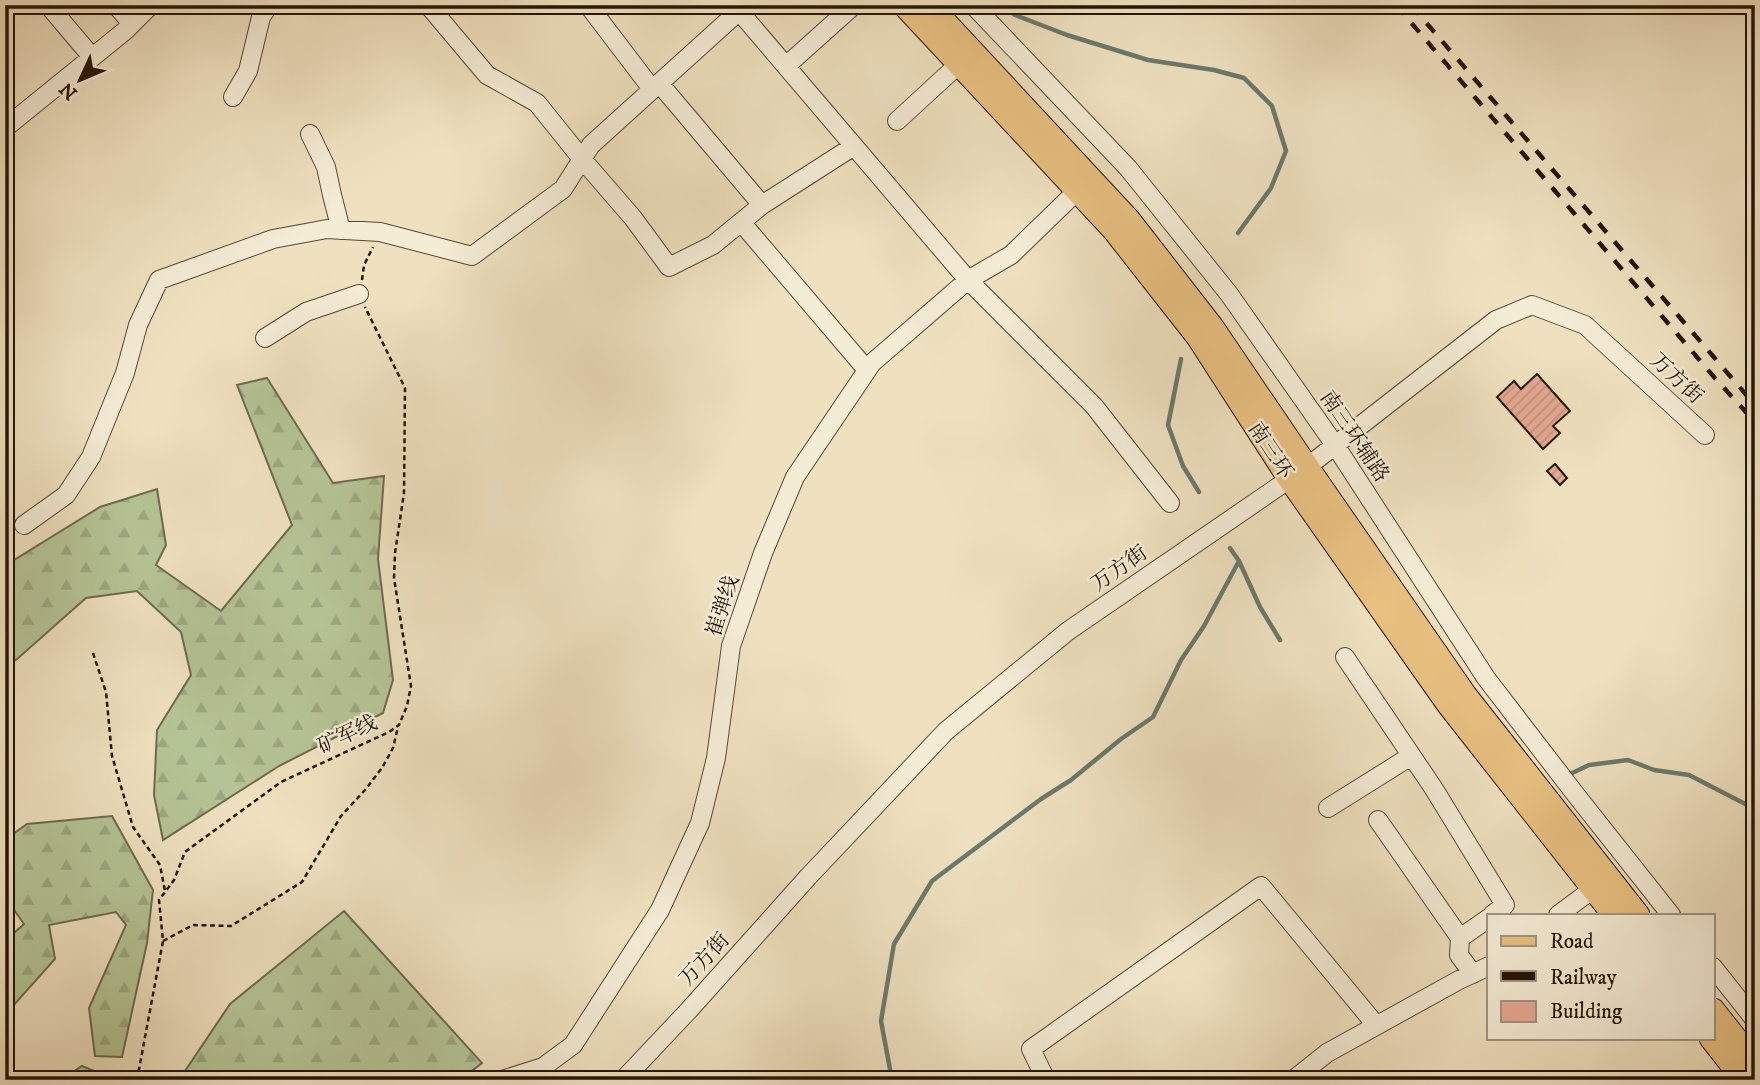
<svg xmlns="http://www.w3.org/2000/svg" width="1760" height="1085" font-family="'IM FELL DW Pica','Noto Serif SC',serif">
<defs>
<pattern id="forest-firs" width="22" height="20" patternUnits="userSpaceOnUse" patternTransform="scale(1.75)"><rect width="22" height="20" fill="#b5c496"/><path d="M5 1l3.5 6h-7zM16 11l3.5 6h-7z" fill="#9ba880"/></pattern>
<pattern id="building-hatch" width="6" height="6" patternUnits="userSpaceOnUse" patternTransform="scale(1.75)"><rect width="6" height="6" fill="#e5a994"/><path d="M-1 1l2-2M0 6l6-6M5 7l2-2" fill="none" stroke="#c4917e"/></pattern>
</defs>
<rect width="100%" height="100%" fill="#efe1c0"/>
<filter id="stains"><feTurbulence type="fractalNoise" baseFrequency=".00286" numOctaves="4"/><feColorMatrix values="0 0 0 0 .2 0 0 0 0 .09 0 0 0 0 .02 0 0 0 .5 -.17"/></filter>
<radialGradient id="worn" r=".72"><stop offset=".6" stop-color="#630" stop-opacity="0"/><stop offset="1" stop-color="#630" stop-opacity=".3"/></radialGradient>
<!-- forest -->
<path fill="url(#forest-firs)" stroke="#6c6c4e" stroke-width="2" d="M267 378 333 483 384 476 378 559 393 680 383 713 279 766 163 840 154 795 157 730 191 675 181 632 137 591 86 598 16 660 5 665V564L9 563 100 507 157 489 166 545 156 565 221 611 292 525 237 385Z
M112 816 153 890 147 943 122 1057 95 1056 89 1008 126 925 116 912 49 925 55 959 5 1015V941L24 924 5 897V840L27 824Z
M344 911 482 1063 460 1080H179L230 1004Z
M82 1066 116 1080H61Z"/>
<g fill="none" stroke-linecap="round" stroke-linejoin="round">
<!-- stream -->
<path stroke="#6a7a6c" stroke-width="4.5" d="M1002 5 1015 15 1067 35 1148 60 1214 70 1244 78 1272 106 1286 151 1271 188 1238 233
M1181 359 1168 425 1183 466 1199 492
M1230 548 1239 561 1260 607 1280 640
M1568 775 1589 765 1628 760 1654 770 1689 775 1755 809
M892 1080 881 1021 894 944 932 881 1041 799 1071 780 1121 739 1153 717 1181 660 1204 626 1239 561"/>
</g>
<!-- building -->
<path fill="url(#building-hatch)" stroke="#231505" stroke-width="2" d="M1537 374 1570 411 1553 426 1560 433 1543 449 1497 397 1514 381 1521 389Z
M1555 464 1567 478 1560 485 1547 471Z"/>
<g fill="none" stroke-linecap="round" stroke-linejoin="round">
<defs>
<path id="minor" d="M48 5 92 57
M116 5 132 24
M428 5 487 75 537 103 582 159 633 218 669 267 713 245 762 205
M588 5 652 89
M732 5 739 11 968 280 1094 406 1170 503
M973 5 1128 168 1229 294 1335 445 1486 678 1576 795 1671 915
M786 66 854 5
M659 83 762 205 854 146
M233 97 248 71 261 17 269 5
M897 121 959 64
M5 128 126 30 151 5
M310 134 326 167 332 195 341 230
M741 222 867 370
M265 338 306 312 359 294
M24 525 66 495 91 457 125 373 138 325 159 280 273 239 327 229 380 232 472 256 563 189 591 145 739 11
M1345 657 1434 789 1505 905 1492 915
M1328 808 1411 756
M1378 820 1460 938
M1558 915 1593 889
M1713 967 1755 1020
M1473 974 1459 955 1460 938 1489 918
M502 1080 543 1067 573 1045 660 910 700 823 716 758 731 646 763 553 795 477 872 363 968 280 1011 255 1077 191
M623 1080 689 1010 808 877 946 731 1068 631 1307 467 1496 320 1532 305 1585 325 1705 435
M1046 1080 1031 1049 1261 886 1376 1025
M1293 1080 1327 1053 1459 980 1489 966"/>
<path id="major" d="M904 5 1114 230 1198 337 1289 478 1448 704 1614 915
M929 5 1128 219 1212 327 1307 467 1465 695 1638 915
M1713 1010 1755 1063
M1711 1038 1744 1080"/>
</defs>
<!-- minor casing -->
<use href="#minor" stroke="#564834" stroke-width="20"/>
<!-- major casing -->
<use href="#major" stroke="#231505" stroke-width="25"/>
<!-- path -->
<path stroke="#231505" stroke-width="2.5" stroke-dasharray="5 3.5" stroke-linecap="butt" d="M362 280 364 265 373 247
M93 653 106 692 112 756 133 827 160 865 165 891
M163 941 193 925 231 926 302 882 341 816 365 790 382 768 393 748 398 727
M137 1080 163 941 159 900 174 880 185 852 281 782 389 732 399 725 407 706 411 686 394 578 395 553 404 493 405 388 365 307"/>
<!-- minor -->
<use href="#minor" stroke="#f5ecd6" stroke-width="18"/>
<!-- major -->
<use href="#major" stroke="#e8c080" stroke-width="23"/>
<!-- rail -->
<path stroke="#231505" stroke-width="4.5" stroke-dasharray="12 12" stroke-linecap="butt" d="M1396 5 1714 377 1755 422
M1411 5 1755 405"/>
</g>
<g text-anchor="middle" stroke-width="5" stroke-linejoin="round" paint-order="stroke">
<!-- street labels -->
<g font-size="21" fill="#231505" stroke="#f5ecd6">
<text transform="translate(1677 378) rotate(43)" y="7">万方街</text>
<text transform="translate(1355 436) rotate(56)" y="7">南三环辅路</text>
<text transform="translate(1271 450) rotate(57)" y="7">南三环</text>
<text transform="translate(1119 568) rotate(-35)" y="7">万方街</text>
<text transform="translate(722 606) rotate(-72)" y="7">崔弹线</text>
<text transform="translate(347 734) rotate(-25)" y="7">矿军线</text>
<text transform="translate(704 959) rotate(-48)" y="7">万方街</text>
</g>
</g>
<!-- margin -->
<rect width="1760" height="1085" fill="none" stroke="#efe1c0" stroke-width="28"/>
<rect x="7" y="7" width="1746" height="1071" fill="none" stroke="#231505" stroke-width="3.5"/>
<rect x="14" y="14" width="1732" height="1057" fill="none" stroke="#231505" stroke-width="2"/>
<!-- legend -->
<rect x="1487" y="914" width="228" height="126" fill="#f5ecd6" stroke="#a19682" stroke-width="2"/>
<rect x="1501" y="936" width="35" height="10" fill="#e8c080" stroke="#a19682" stroke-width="2"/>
<text x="1550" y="948" font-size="21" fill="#231505">Road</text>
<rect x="1501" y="971" width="35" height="10" fill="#231505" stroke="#a19682" stroke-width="2"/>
<text x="1550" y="984" font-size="21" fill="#231505">Railway</text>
<rect x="1501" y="1001" width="35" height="21" fill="#e5a994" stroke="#a19682" stroke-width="2"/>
<text x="1550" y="1018" font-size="21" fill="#231505">Building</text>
<!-- north arrow -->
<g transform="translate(80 80) rotate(226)" stroke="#f5ecd6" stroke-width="5" paint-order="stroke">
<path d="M0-5L12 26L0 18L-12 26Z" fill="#231505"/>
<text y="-10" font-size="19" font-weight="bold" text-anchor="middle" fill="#231505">N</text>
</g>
<rect width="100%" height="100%" filter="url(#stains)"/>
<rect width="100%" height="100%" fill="url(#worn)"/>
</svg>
